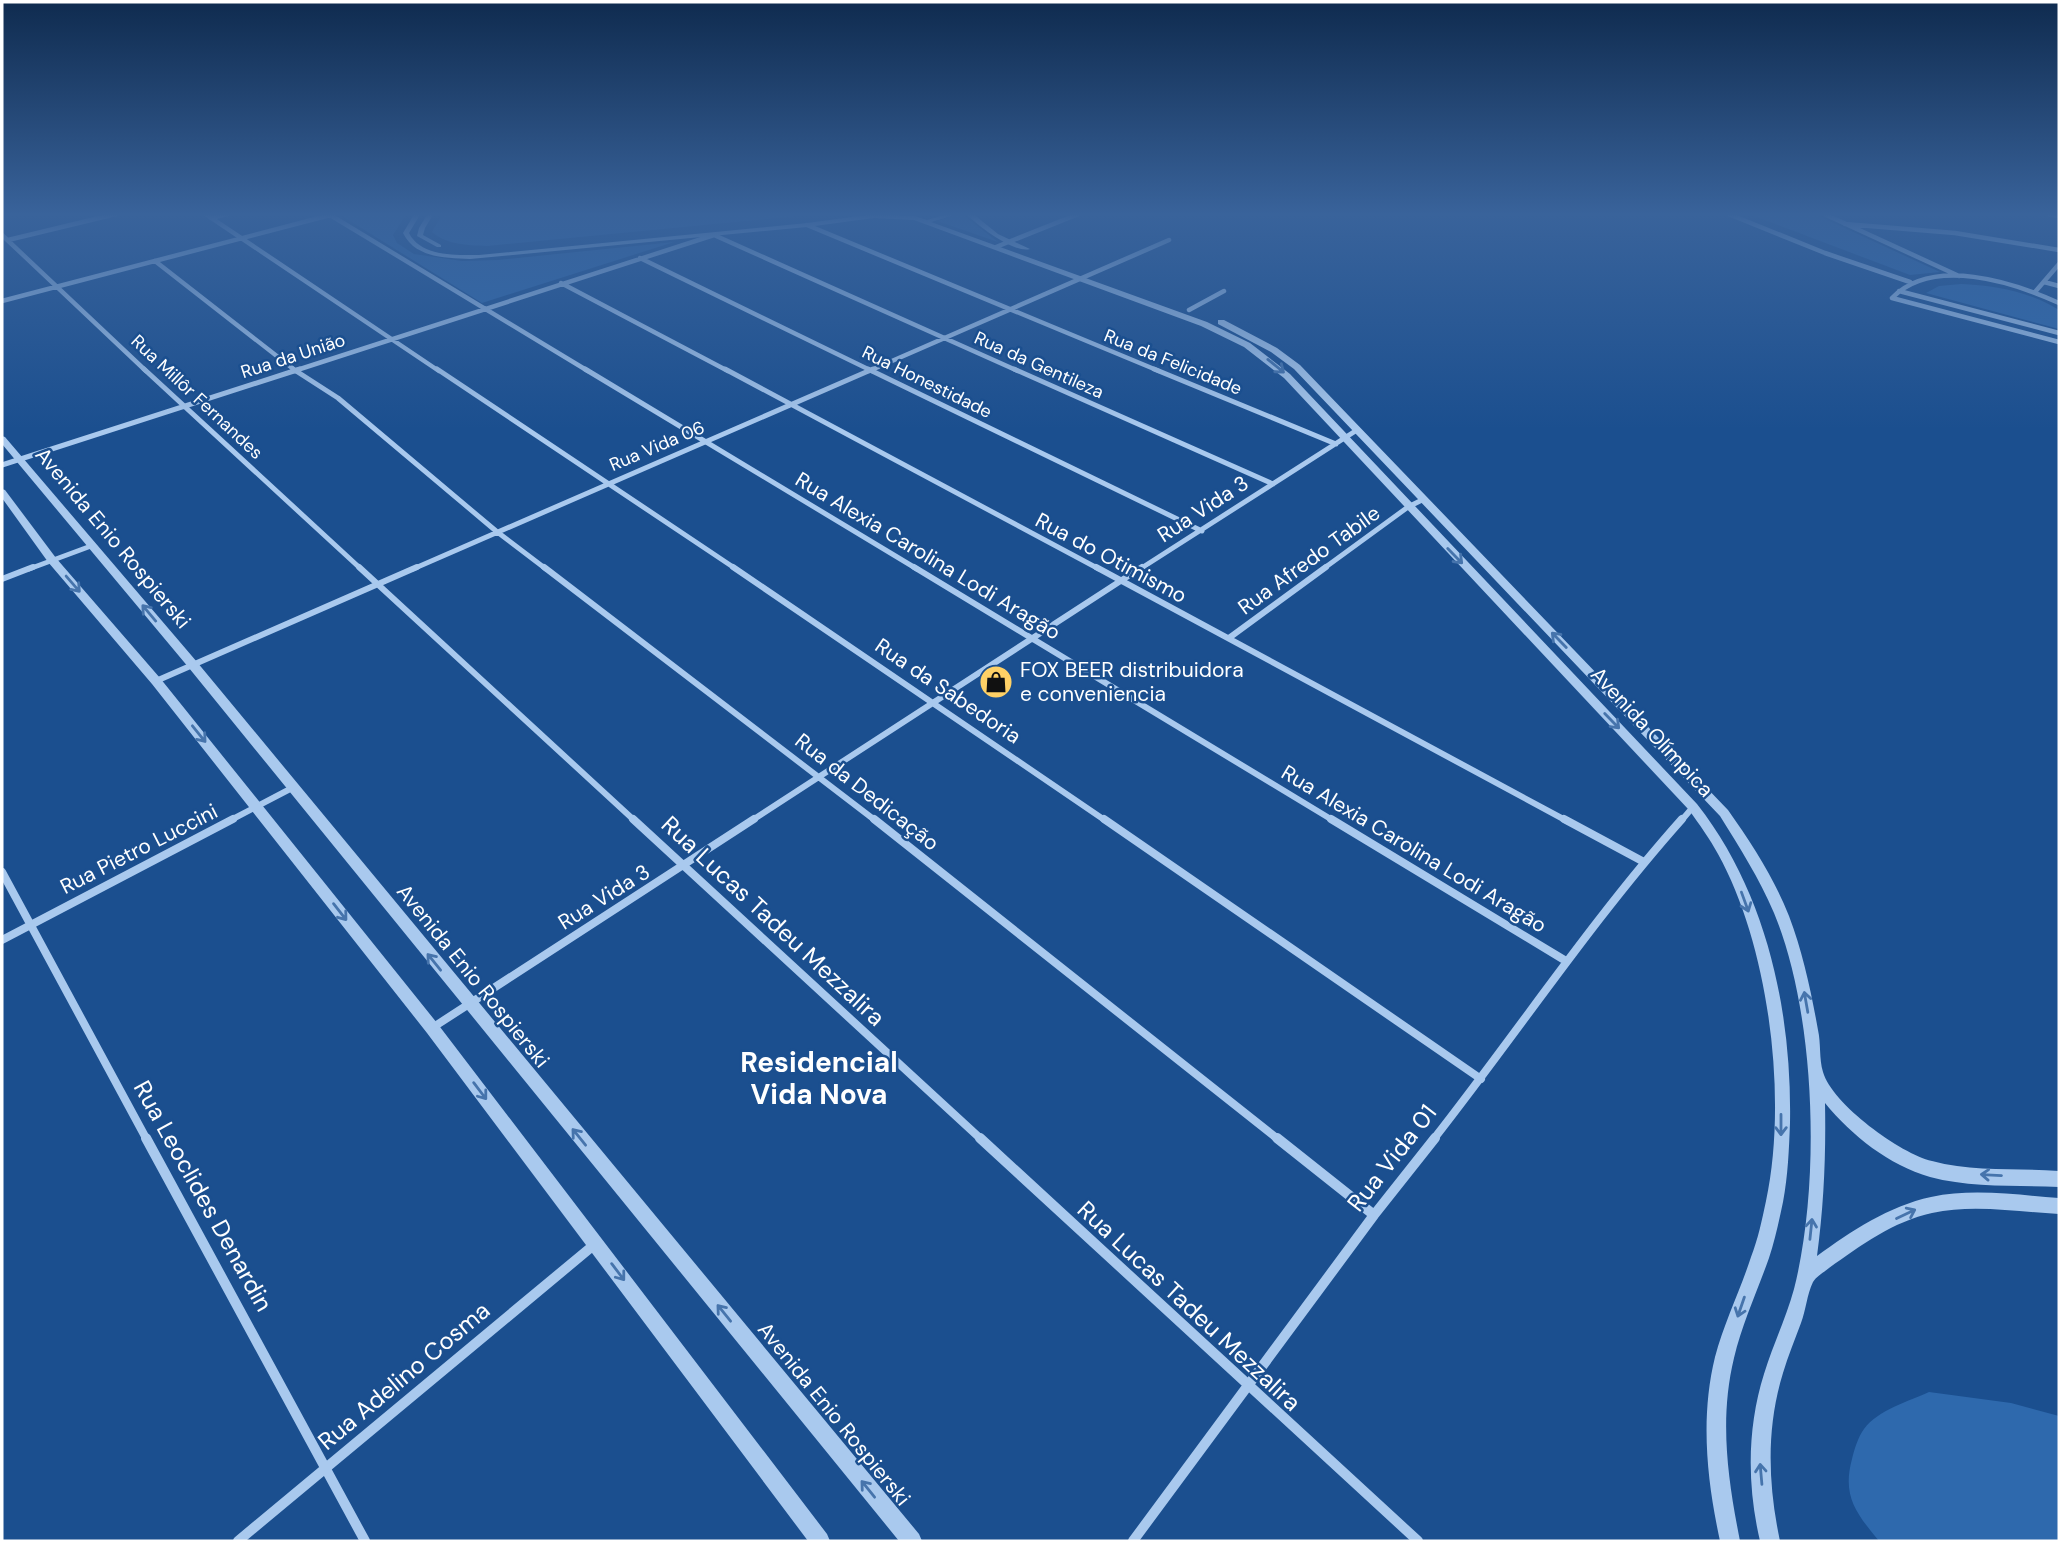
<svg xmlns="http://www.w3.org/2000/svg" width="2061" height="1543" font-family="'DM Sans',sans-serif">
<rect width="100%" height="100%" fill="#1b4f8f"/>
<!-- green -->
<path fill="#2e69ad" d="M353 213H407L393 235 397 243 414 254 462 261 498 260 674 242 482 303 342 216Z
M443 213H828L487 246C467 245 447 245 432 232Z
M1746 213H1812L1940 272 1910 275Z
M962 214 998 242 937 221Z
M1961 284C1994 285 2031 292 2059 310V329L1926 293 1939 286Z
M1929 1392 2011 1403 2059 1416V1541H1879C1856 1513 1842 1496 1852 1459 1854 1450 1858 1437 1864 1429 1878 1410 1909 1401 1929 1392Z"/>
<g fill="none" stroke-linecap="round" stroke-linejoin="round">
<!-- minor-far4 -->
<path stroke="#a9c9ee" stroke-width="4.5" d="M204 213 439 371
M1726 213 1825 253 1910 282
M1822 213 1959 276
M2044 213 2059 216
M330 215 588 371
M211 218 231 213
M1845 224 1955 233 2059 250
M807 225 1159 371
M2 235 146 371
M8 240 120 213
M996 247 1081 213
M640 258 872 371
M155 261 296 371
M2044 282 2059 286
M561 283 728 371
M1899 291 2059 333
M2035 292 2059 264
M1892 298C1933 256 2013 282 2059 303
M1892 298 2059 342
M2 301 338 213
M1189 310 1224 291
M294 371 714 235 1018 371
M869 371 1169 240"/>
<!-- minor-far3 -->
<path stroke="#a9c9ee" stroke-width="5" d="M144 369 361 569
M293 369 338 398 496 531 546 569
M437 369 736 569
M585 369 917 569
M725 369 1099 569
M868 369 1202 531
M1014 369 1273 484
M1154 369 1336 444
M2 465 300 369
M29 569 91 546
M413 569 873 369
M1140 569 1357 430
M1323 569 1408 507 1424 499"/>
<!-- minor-far2 -->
<path stroke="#a9c9ee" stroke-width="6" d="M359 567 635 821
M544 567 876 821
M733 567 1106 821
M914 567 1334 821
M1096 567 1567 821
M2 579 33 567
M1229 638 1326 567
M156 681 417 567
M229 821 292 788
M751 821 1142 567
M1681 821 1693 807"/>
<!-- minor-far1 -->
<path stroke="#a9c9ee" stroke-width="8" d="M633 819 982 1140
M874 819 1279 1140
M1104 819 1481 1079
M1331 819 1566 961
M1564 819 1644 862
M2 872 147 1140
M2 940 233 819
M432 1028 754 819
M1433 1140C1517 1033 1592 920 1682 819"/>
<!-- minor -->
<path stroke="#a9c9ee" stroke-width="10" d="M146 1138 365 1541
M980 1138 1418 1541
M1277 1138 1374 1215
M238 1541 595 1244
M1133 1541 1374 1215 1435 1138"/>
<!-- tertiary -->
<path fill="#a9c9ee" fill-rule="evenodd" d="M415 213H421L409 233C421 257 456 255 479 255L807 223 874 214 915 216 927 220 951 213H961L931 222 1207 322 1250 343 1290 374 1697 804C1767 893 1792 1012 1790 1123 1789 1149 1788 1176 1783 1202 1779 1221 1775 1240 1769 1258 1757 1292 1742 1324 1734 1358 1719 1420 1728 1480 1740 1541H1720C1707 1481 1700 1418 1715 1357 1724 1323 1740 1291 1751 1257 1758 1239 1762 1220 1766 1201 1788 1098 1769 946 1718 854 1710 839 1699 824 1689 810L1284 378 1244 347 1201 326 914 220 874 218 807 227 470 259C446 258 415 258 403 233Z
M428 213H434L425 228 423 235 441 245V247H437L417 236 419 228Z
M965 213H972L998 234 1030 249C1014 254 977 225 965 213Z
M1218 320H1224L1277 348 1300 365 1728 810C1752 844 1774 878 1789 916 1803 953 1811 991 1818 1030 1821 1043 1819 1059 1823 1072 1832 1104 1901 1154 1932 1161 1973 1172 2017 1168 2059 1171V1187C2017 1185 1971 1188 1930 1177 1889 1165 1852 1136 1825 1103 1826 1155 1824 1205 1817 1256 1851 1231 1889 1206 1931 1197 1973 1188 2017 1195 2059 1198V1214C2017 1212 1974 1204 1932 1213 1894 1221 1860 1246 1829 1268 1824 1272 1816 1277 1813 1282 1807 1294 1806 1310 1801 1323 1795 1339 1788 1356 1783 1373 1766 1428 1768 1485 1780 1541H1760C1747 1486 1747 1428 1764 1374 1773 1345 1786 1318 1794 1289 1821 1183 1816 1014 1774 913 1759 878 1740 848 1720 816L1294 369 1271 352 1218 324Z
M2 436 5 437 197 662 919 1534 922 1541H899L189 668 2 444Z
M2 489 5 490 56 558 160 678 437 1023 827 1534 830 1541H808L427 1033 152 684 48 562 2 498Z"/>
</g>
<!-- one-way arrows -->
<defs><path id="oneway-shaft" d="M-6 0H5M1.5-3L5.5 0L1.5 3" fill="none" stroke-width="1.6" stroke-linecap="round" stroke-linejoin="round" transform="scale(1.75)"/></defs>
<g stroke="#4674ac">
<use href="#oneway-shaft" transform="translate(1276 366) rotate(39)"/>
<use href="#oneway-shaft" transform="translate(1455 556) rotate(46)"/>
<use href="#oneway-shaft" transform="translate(73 584) rotate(49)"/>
<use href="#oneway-shaft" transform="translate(149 613) rotate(-130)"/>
<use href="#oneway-shaft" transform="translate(1559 640) rotate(-134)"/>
<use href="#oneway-shaft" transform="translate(1612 721) rotate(46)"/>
<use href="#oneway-shaft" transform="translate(199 734) rotate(51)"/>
<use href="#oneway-shaft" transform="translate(1745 902) rotate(70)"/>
<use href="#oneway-shaft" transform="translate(340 912) rotate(52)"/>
<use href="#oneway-shaft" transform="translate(434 962) rotate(-129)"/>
<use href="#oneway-shaft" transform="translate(1806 1002) rotate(-100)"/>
<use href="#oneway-shaft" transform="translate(480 1091) rotate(53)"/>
<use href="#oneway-shaft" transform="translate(1781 1125) rotate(90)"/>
<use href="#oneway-shaft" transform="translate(579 1137) rotate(-129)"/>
<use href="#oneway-shaft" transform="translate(1991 1175) rotate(-177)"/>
<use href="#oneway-shaft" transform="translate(1906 1214) rotate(-25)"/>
<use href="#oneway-shaft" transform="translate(1811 1229) rotate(-84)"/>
<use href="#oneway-shaft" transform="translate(618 1272) rotate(53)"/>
<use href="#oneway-shaft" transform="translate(1741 1307) rotate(109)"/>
<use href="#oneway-shaft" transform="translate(724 1313) rotate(-129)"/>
<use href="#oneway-shaft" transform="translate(1761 1474) rotate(-95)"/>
<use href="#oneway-shaft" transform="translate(868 1489) rotate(-129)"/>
</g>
<!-- sky -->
<linearGradient id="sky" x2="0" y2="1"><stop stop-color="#0f2b4f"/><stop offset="0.5" stop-color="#39639b"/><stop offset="1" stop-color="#39639b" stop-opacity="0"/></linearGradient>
<rect width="2061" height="429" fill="url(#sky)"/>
<!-- icons -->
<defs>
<symbol id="shop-disc" viewBox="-11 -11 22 22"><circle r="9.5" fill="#ffd166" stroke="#1b4f8f"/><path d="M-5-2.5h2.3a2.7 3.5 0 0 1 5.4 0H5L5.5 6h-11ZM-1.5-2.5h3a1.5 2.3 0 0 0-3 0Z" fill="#111"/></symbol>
</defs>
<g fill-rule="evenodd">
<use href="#shop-disc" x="977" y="663" width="38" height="38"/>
</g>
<g text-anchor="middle" stroke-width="5" stroke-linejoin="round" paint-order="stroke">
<!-- far-street labels -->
<g font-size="18" fill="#fff" stroke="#1b4f8f">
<text transform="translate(293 356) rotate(-18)" y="6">Rua da União</text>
<text transform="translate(1173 362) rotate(22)" y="6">Rua da Felicidade</text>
<text transform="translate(1039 365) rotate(24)" y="6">Rua da Gentileza</text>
<text transform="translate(927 382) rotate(26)" y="6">Rua Honestidade</text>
<text transform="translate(197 397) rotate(43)" y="6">Rua Millôr Fernandes</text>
<text transform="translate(657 446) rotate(-23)" y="6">Rua Vida 06</text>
</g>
<!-- street labels -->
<g font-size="21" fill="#fff" stroke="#1b4f8f">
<text transform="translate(1203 509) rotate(-33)" y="7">Rua Vida 3</text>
<text transform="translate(113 538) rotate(50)" y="7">Avenida Enio Rospierski</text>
<text transform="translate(928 556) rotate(31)" y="7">Rua Alexia Carolina Lodi Aragão</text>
<text transform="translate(1111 558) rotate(28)" y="7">Rua do Otimismo</text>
<text transform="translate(1309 560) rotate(-36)" y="7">Rua Afredo Tabile</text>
<text transform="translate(948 691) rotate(34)" y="7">Rua da Sabedoria</text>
<text transform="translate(1652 732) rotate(47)" y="7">Avenida Olímpica</text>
<text transform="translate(867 792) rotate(38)" y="7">Rua da Dedicação</text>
<text transform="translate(139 849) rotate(-27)" y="7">Rua Pietro Luccini</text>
<text transform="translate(1414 849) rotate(31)" y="7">Rua Alexia Carolina Lodi Aragão</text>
<text transform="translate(604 897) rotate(-32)" y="7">Rua Vida 3</text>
<text transform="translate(473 976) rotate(51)" y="7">Avenida Enio Rospierski</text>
<text transform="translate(834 1414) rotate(51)" y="7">Avenida Enio Rospierski</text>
</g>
<!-- poi labels -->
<g font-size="21" fill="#fff" stroke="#1b4f8f" text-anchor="start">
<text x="1020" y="677">FOX BEER distribuidora<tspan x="1020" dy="24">e conveniencia</tspan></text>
</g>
<!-- near-street labels -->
<g font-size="24" fill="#fff" stroke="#1b4f8f">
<text transform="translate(773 921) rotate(43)" y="8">Rua Lucas Tadeu Mezzalira</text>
<text transform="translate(1392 1158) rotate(-52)" y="8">Rua Vida 01</text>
<text transform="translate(203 1196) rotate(61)" y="8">Rua Leoclides Denardin</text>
<text transform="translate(1189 1306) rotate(43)" y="8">Rua Lucas Tadeu Mezzalira</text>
<text transform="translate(404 1376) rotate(-40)" y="8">Rua Adelino Cosma</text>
</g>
<!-- near-neighbourhood labels -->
<g font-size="28" font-weight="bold" fill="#fff" stroke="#1b4f8f">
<text x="819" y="1072">Residencial<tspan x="819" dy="32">Vida Nova</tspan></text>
</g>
</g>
<!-- border -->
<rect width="2061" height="1543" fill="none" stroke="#ffffff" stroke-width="7"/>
</svg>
